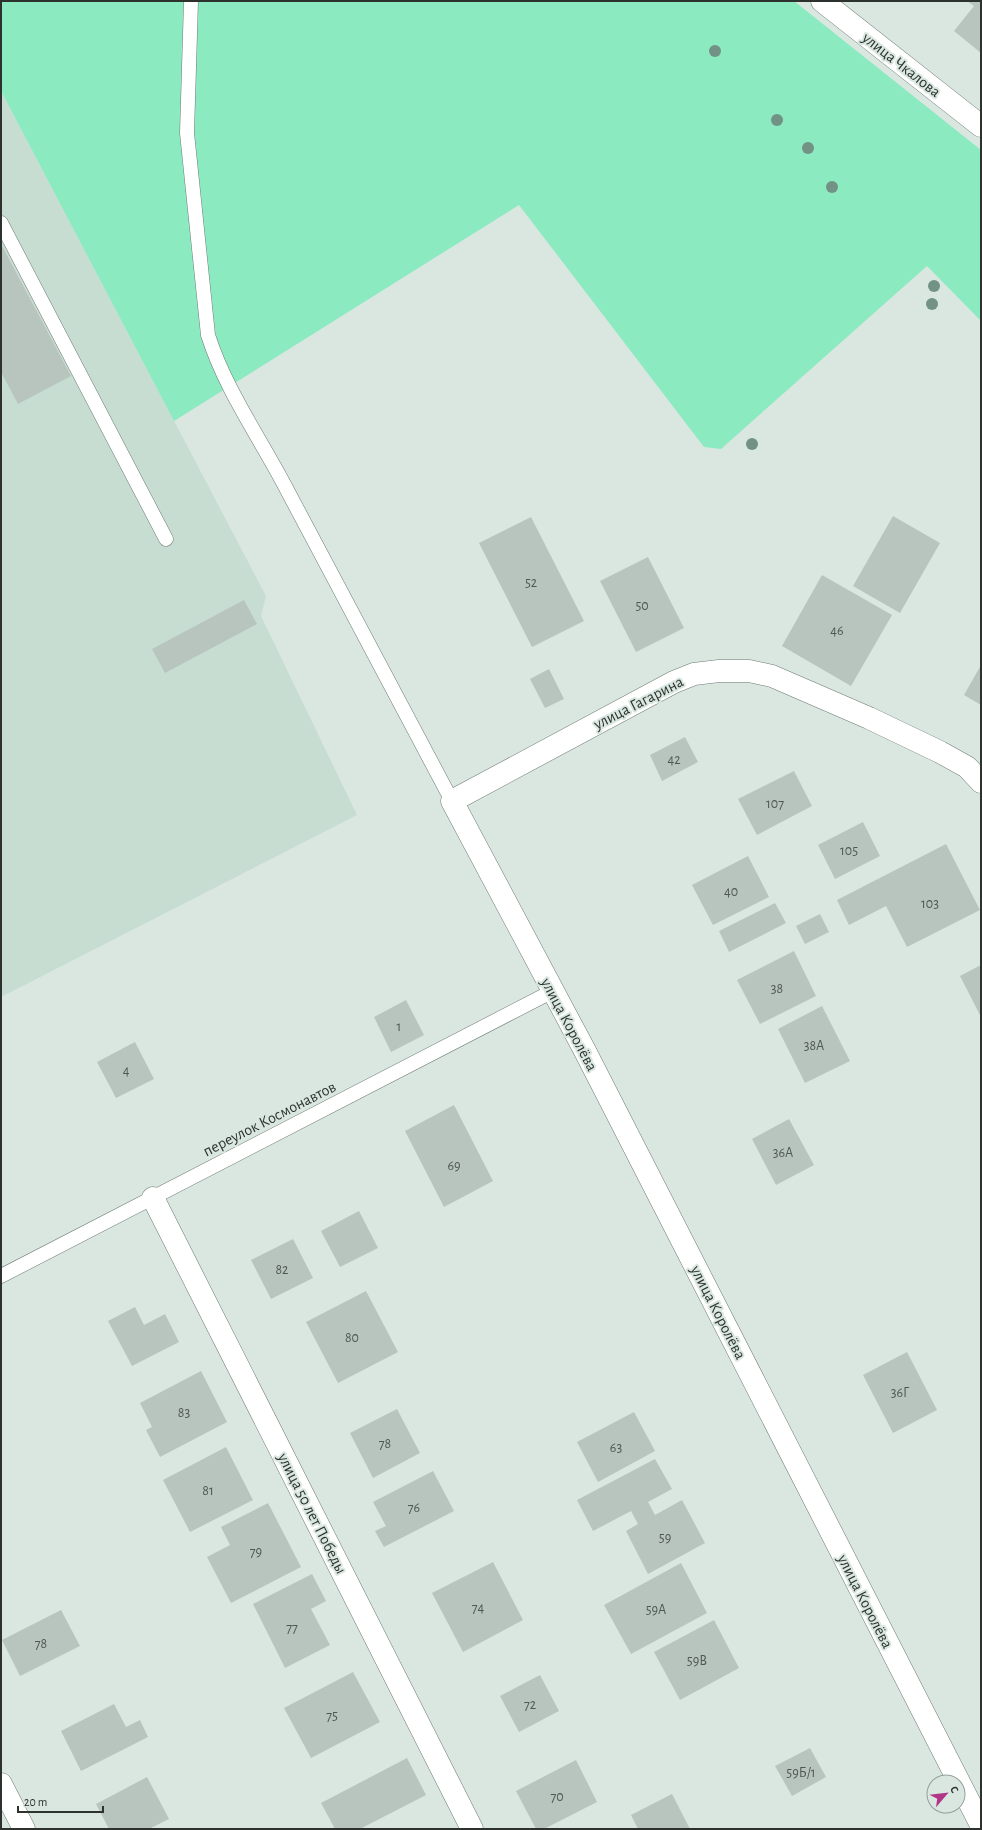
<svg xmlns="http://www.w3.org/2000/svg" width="982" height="1830" font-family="'Alegreya Sans',sans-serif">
<rect width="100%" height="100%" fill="#d9e7e0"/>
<!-- built -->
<path fill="#c7ddd2" d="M1 91 266 596 261 616 357 815 1 997Z"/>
<!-- green -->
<path fill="#8ceac1" d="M1 1H794L981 150V321L927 266 721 449 704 447 519 205 174 421 1 91Z"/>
<!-- building -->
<path fill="#b7c5be" d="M967 1H981V53L954 31 974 6Z
M1 244 71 376 18 404 1 372Z
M893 516 940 543 900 613 853 586Z
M531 517 584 621 532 647 479 543Z
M648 557 684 628 636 652 600 581Z
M822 575 892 615 851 686 782 646Z
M244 600 257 624 165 673 152 649Z
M981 665V705L964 695Z
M549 669 564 699 545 708 530 679Z
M685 737 698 762 662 781 650 755Z
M794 771 812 806 757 835 738 799Z
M863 822 880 856 835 879 818 845Z
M946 844 980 910 907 947 886 906 849 925 837 900Z
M748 856 769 897 713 925 692 885Z
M775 903 786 923 729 952 719 931Z
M820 914 829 932 805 944 796 926Z
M794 951 816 996 760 1024 737 980Z
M981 965V1017L960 976Z
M406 1000 424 1035 391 1052 374 1017Z
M822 1006 850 1061 805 1083 778 1029Z
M135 1042 154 1079 116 1098 97 1062Z
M454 1105 493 1181 444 1207 405 1131Z
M789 1119 814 1165 776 1185 752 1139Z
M359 1211 378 1248 340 1267 321 1231Z
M293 1239 313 1278 271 1299 251 1260Z
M366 1291 398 1352 338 1383 306 1322Z
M135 1307 144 1325 165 1314 179 1342 132 1366 108 1321Z
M907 1352 937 1410 893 1433 863 1375Z
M201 1371 227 1422 160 1457 146 1430 152 1427 140 1403Z
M397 1409 420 1453 373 1478 350 1433Z
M634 1412 655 1451 598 1482 577 1442Z
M226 1447 253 1500 190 1532 163 1480Z
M655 1459 672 1489 648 1502 655 1515 682 1500 705 1543 648 1574 626 1531 638 1524 631 1511 593 1531 577 1500Z
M433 1471 454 1511 384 1547 375 1531 386 1526 373 1502Z
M268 1503 301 1567 231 1603 207 1557 230 1545 221 1527Z
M493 1562 523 1620 463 1652 432 1593Z
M681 1563 707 1613 631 1654 604 1605Z
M312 1574 326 1601 311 1609 330 1645 285 1668 253 1604Z
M61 1610 80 1646 20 1676 2 1640Z
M714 1620 739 1668 680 1700 654 1652Z
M353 1672 380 1722 311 1758 284 1708Z
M540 1675 559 1711 519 1732 500 1696Z
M114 1704 126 1727 140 1720 148 1737 81 1771 61 1731Z
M810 1748 826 1777 792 1796 775 1766Z
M407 1758 426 1795 360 1829H335L321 1803Z
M576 1760 597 1802 544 1829H536L516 1791Z
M147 1777 169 1819 149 1829H109L96 1804Z
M672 1794 690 1829H638L631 1815Z"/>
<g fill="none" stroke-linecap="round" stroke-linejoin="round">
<defs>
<path id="lane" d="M191 1 187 133 208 335C225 389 260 438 286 488 342 593 397 697 452 801
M1 223 166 539
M1 1276 553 991"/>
<path id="street" d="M822 1 981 126
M981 782 967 767 940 752 869 718 772 676 749 671H719L694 674 674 682 452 801 585 1051 981 1825
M153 1198 472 1829
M1 1784 24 1829"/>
</defs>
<!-- lane casing -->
<use href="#lane" stroke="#6e7b75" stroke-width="15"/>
<!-- street casing -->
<use href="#street" stroke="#6e7b75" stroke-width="23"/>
<!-- lane -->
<use href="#lane" stroke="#fff" stroke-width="14"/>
<!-- street -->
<use href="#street" stroke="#fff" stroke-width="22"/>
</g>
<!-- trees -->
<g fill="#729285">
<circle cx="715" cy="51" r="6"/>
<circle cx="777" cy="120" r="6"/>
<circle cx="808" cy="148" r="6"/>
<circle cx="832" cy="187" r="6"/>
<circle cx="934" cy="286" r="6"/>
<circle cx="932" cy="304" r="6"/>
<circle cx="752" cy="444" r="6"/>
</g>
<g text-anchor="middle" stroke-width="4" stroke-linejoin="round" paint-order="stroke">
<!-- number labels -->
<g font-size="14" fill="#505753">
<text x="531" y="587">52</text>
<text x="642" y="610">50</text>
<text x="837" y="635">46</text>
<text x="674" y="764">42</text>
<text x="775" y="808">107</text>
<text x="849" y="855">105</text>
<text x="731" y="896">40</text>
<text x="930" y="908">103</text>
<text x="777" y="993">38</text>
<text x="399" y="1031">1</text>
<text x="814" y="1050">38А</text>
<text x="126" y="1075">4</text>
<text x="783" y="1157">36А</text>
<text x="454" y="1170">69</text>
<text x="282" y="1274">82</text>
<text x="352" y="1342">80</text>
<text x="900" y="1397">36Г</text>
<text x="184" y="1417">83</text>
<text x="385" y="1448">78</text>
<text x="616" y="1452">63</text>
<text x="208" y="1495">81</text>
<text x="414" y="1512">76</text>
<text x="665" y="1542">59</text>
<text x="256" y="1556">79</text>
<text x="478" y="1612">74</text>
<text x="656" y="1614">59А</text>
<text x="292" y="1632">77</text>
<text x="41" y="1648">78</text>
<text x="697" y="1665">59В</text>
<text x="530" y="1709">72</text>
<text x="332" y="1720">75</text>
<text x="801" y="1777">59Б/1</text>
<text x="557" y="1801">70</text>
</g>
<!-- street labels -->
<g font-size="16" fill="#2d322f" stroke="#d9e7e0">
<text transform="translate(902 64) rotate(38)" y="6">улица Чкалова</text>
<text transform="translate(638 702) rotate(-27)" y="6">улица Гагарина</text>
<text transform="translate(570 1024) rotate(62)" y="6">улица Королёва</text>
<text transform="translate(269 1118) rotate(-27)" y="6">переулок Космонавтов</text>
<text transform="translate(719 1312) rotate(63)" y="6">улица Королёва</text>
<text transform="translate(313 1513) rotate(63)" y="6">улица 50 лет Победы</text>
<text transform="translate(866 1601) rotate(63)" y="6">улица Королёва</text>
</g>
</g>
<!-- border -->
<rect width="982" height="1830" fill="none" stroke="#2d322f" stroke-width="4"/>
<!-- north arrow -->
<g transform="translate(946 1794) rotate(62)"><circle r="19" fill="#d9e7e0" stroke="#949f99"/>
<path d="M0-3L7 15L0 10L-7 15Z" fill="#b13688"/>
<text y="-6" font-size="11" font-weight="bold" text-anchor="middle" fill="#2d322f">С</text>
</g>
<!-- scale -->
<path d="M18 1806v6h85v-6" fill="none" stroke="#2d322f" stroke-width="2"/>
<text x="24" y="1806" font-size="12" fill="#2d322f" stroke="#d9e7e0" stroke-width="3" paint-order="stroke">20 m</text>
</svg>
